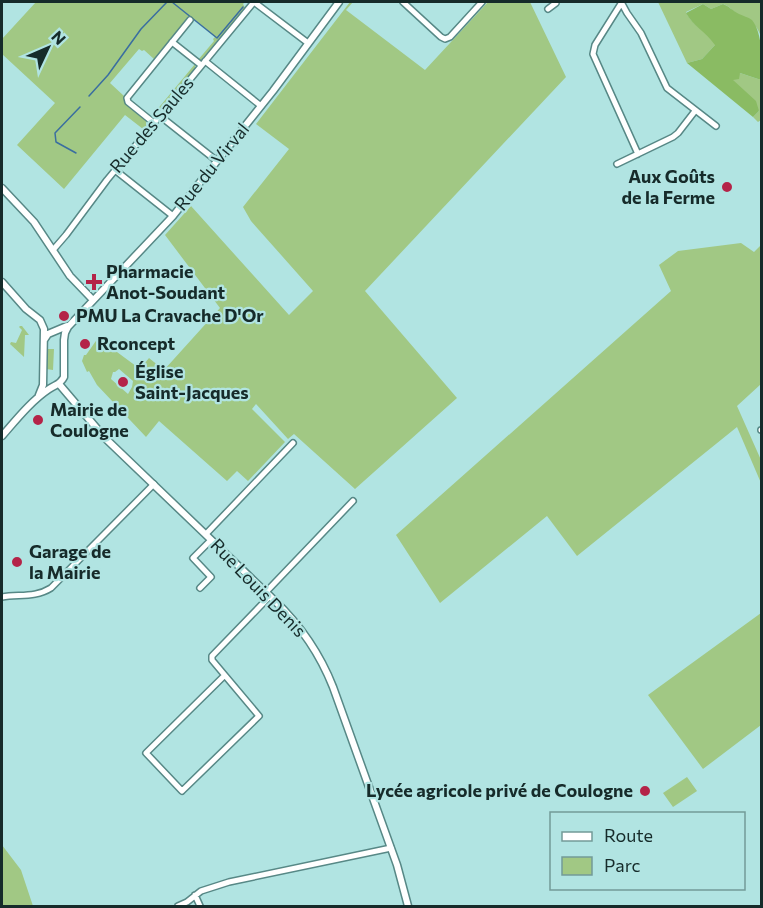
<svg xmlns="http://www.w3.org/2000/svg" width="763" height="908" font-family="Commissioner,sans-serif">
<rect width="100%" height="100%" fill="#b1e4e2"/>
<!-- green -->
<path fill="#a1c884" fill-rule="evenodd" d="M36 2H245L243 4 245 8 201 60H198L214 41 213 39 215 37 195 20 193 21 189 18 154 59 144 50 142 51 139 49 110 83 124 96V102L146 120V126L143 129 125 115 64 189 17 145 55 103 2 54V39Z
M350 2H353L346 10 425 70 488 2H530L566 77 365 291 457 398 355 489 294 434 288 439 256 404 252 409 285 442 248 481 237 471 227 481 159 421 146 437 97 385 89 371 87 372 82 361 84 355H86L98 338 140 369 149 358 164 370 220 308 165 235 191 206 289 315 313 291 251 221 243 207 289 149 256 124ZM119 369 133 381 132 387 128 394 111 379 113 372H115Z
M658 2H761V36C754 20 749 21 736 13 731 9 729 6 723 4L711 9 703 4 686 12C690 21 697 26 705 32 709 35 712 40 716 44L702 59 687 63Z
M195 64V69L156 116 151 117Z
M740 73 758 79H761V120L758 122 753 117 759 111 732 80Z
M741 243 754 252 761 245V384L737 406 761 460V483L737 427 577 556 547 516 440 603 396 535 671 291 659 265 678 251Z
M20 326H22L29 335H25L24 357 10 344 11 342 16 343 22 330 19 327Z
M46 349H54L53 370 46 369Z
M761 613V725L703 769 648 695Z
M687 777 697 791 673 807 663 793Z
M2 845 21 870 33 906H2Z"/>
<!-- forest -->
<path fill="#8abb63" d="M703 4 711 9 723 4C729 6 733 11 739 14 743 16 748 17 752 20 763 34 762 61 761 79H758L740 73 739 79 733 80 756 101 759 111 753 117 687 63 702 59 715 45C706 32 693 26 686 13Z"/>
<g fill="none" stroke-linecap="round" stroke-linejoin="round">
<!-- stream -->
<path stroke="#3a6ea0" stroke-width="1.5" d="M172 2 217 38 243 7
M89 96 108 75 141 29 167 2
M76 153 56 142 55 133 80 107"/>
<defs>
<path id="minor" d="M254 2 308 43
M403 2 441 37 445 39 450 37 482 2
M621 2 627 13 641 33 667 88 716 126
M622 2 595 45 593 54 638 154
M548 9 556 3V2
M172 42 201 65
M205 61 261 106
M160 116 217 161
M154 123 128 102 127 98 190 20
M617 164 673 137 678 133 695 111
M115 170 173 216
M53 250 66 235 107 180 254 2
M761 430H762
M206 534 293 443
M200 588 211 577 193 558 211 540
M266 592 353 501
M2 597C19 594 35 598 51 588L154 484
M224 676 146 753 182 791 259 716 212 660V656L270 596
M195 895 200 906
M178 906 187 902 201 891 229 882 391 848"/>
<path id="tertiary" d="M2 188 34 222 70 276 93 300
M2 282 26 309 40 320 44 329 43 385 39 395
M44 340 48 334 67 326
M59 384 105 438 275 601C301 626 320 654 333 687L397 865 408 906
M2 436C16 420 31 401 49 389 56 384 60 385 64 377V340L65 333 68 327 173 216 273 91 339 2"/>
</defs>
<!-- minor casing -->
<use href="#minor" stroke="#578886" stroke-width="8"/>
<!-- tertiary casing -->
<use href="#tertiary" stroke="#578886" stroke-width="9"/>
<!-- minor -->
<use href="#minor" stroke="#fff" stroke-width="5"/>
<!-- tertiary -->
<use href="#tertiary" stroke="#fff" stroke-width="6"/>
</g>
<!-- markers -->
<g fill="#b42348" stroke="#b1e4e2" stroke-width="2">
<circle cx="727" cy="187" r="6"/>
<path d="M91 273h6v6h6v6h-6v6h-6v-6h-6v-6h6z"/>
<circle cx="64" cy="316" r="6"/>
<circle cx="85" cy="344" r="6"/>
<circle cx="123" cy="382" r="6"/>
<circle cx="38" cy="420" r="6"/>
<circle cx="17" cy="562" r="6"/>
<circle cx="645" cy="791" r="6"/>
</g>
<g text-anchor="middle" stroke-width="4.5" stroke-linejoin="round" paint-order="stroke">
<!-- street labels -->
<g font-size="18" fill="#162b2a" stroke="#b1e4e2">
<text transform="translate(152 125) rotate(-50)" y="6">Rue des Saules</text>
<text transform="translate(212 167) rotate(-51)" y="6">Rue du Virval</text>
<text transform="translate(258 588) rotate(46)" y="6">Rue Louis Denis</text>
</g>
<!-- poi labels -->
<g font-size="18" font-weight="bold" fill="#162b2a" stroke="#b1e4e2" text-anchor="start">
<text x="715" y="183" text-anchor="end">Aux Goûts<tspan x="715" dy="21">de la Ferme</tspan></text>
<text x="106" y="278">Pharmacie<tspan x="106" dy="21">Anot-Soudant</tspan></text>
<text x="76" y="322">PMU La Cravache D'Or</text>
<text x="97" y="350">Rconcept</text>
<text x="135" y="378">Église<tspan x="135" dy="21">Saint-Jacques</tspan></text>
<text x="50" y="416">Mairie de<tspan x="50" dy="21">Coulogne</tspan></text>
<text x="29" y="558">Garage de<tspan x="29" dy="21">la Mairie</tspan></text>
<text x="633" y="797" text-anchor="end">Lycée agricole privé de Coulogne</text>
</g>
</g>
<!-- border -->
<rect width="763" height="908" fill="none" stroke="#162b2a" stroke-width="6"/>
<!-- legend -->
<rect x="550" y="812" width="195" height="78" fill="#b1e4e2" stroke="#739a98" stroke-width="1.5"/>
<rect x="562" y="832" width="30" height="9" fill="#ffffff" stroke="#739a98" stroke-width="1.5"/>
<text x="604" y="842" font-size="18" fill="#162b2a">Route</text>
<rect x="562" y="857" width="30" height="18" fill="#a1c884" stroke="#739a98" stroke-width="1.5"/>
<text x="604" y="872" font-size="18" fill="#162b2a">Parc</text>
<!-- north arrow -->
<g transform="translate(48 48) rotate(46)" stroke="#b1e4e2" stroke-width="4.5" paint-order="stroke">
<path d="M0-4.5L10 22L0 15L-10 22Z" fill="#162b2a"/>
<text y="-9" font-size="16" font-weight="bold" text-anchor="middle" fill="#162b2a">N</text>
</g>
</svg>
